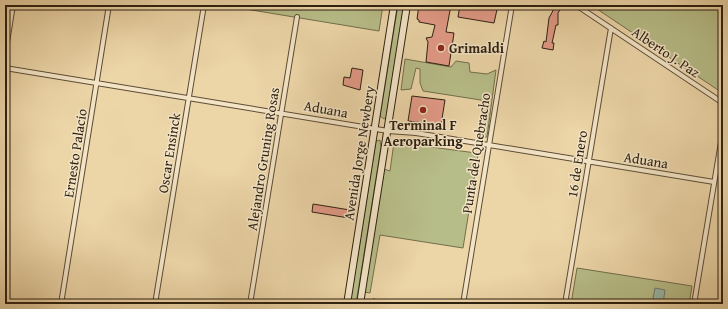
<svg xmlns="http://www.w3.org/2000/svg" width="728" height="309" font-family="'Gentium Book Plus',serif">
<rect width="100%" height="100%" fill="#ecd5a7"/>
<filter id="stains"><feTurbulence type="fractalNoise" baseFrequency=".005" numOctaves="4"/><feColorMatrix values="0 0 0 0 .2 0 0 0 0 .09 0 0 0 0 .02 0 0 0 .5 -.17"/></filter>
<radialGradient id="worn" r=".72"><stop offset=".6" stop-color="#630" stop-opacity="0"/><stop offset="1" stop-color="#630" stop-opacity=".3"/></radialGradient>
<!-- green -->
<path fill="#b7bd88" stroke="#726e4c" d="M221 5H383L379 31Z
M398 5H404L386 118 384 119 380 116Z
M591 5H723V93L721 92Z
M405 59 451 67 456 61 469 63 470 72 487 74 496 70 487 137H479L484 106 481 100 423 91 420 83V69L416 68 411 89 401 90Z
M380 140 381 147 356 304H350L376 141Z
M394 142 476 153 478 155 463 248 380 235 370 293 364 292 384 169 390 171Z
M577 268 692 286 689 304H571Z"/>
<!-- water -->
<path fill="#99b8a9" stroke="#6d7b6c" d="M655 288 665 290 663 304H652Z"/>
<!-- building -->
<path fill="#e39b88" stroke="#2c1f10" d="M419 5H451L446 32 454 33 449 66 426 62 428 42 426 38 432 37 435 25 419 22V20L417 19Z
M460 5H498L494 23 458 17Z
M556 5 561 8 558 13V25H556L552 43H554L553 50 542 48 544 41 546 42 549 18Z
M352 68 363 70 360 90 343 85 344 77 350 78Z
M412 96 445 100 441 125 408 121Z
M313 204 350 210 349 218 312 212Z
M373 299 391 302V304H372Z"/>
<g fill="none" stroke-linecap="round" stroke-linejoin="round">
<defs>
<path id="street" d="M576 5 723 103
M5 55 13 5
M5 68 388 131 416 133 714 182
M61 304 109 5
M155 304 204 5
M250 304 297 17
M463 304 512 5
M565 304 611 28
M694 304 723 130"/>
<path id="secondary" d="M347 304 394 5
M360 304 407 5"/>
</defs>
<!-- street casing -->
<use href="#street" stroke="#5c4c36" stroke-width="6"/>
<!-- secondary casing -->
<use href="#secondary" stroke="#2c1f10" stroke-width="8"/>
<!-- street -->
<use href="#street" stroke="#f3e4c6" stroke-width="4"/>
<!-- secondary -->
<use href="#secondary" stroke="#f3e4c6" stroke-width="6"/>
</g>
<!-- markers -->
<g fill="#8f2418" stroke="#f3e4c6" stroke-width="1.5">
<circle cx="441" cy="48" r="4"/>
<circle cx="423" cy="110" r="4"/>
</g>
<g text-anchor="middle" stroke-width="3" stroke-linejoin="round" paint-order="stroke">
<!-- poi labels -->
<g font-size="14" font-weight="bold" fill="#2c1f10" stroke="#f3e4c6" text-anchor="start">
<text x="449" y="53">Grimaldi</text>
<text x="423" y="130" text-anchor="middle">Terminal F<tspan x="423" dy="16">Aeroparking</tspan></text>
</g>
<!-- street labels -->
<g font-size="14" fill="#2c1f10" stroke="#f3e4c6">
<text transform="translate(666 52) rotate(34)" y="5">Alberto J. Paz</text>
<text transform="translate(326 109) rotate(10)" y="5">Aduana</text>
<text transform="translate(75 153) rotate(-81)" y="5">Ernesto Palacio</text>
<text transform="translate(169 153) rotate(-81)" y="5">Oscar Ensinck</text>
<text transform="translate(359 153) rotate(-81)" y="5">Avenida Jorge Newbery</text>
<text transform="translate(476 153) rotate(-81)" y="5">Punta del Quebracho</text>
<text transform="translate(263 159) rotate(-81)" y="5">Alejandro Gruning Rosas</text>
<text transform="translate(646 160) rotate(9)" y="5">Aduana</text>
<text transform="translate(577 164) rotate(-81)" y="5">16 de Enero</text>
</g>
</g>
<!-- margin -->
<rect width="728" height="309" fill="none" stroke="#ecd5a7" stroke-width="20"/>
<rect x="6" y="6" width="716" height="297" fill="none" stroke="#2c1f10" stroke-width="2"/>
<rect x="10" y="10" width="708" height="289" fill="none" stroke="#2c1f10"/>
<rect width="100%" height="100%" filter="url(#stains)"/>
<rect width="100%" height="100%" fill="url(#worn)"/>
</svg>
